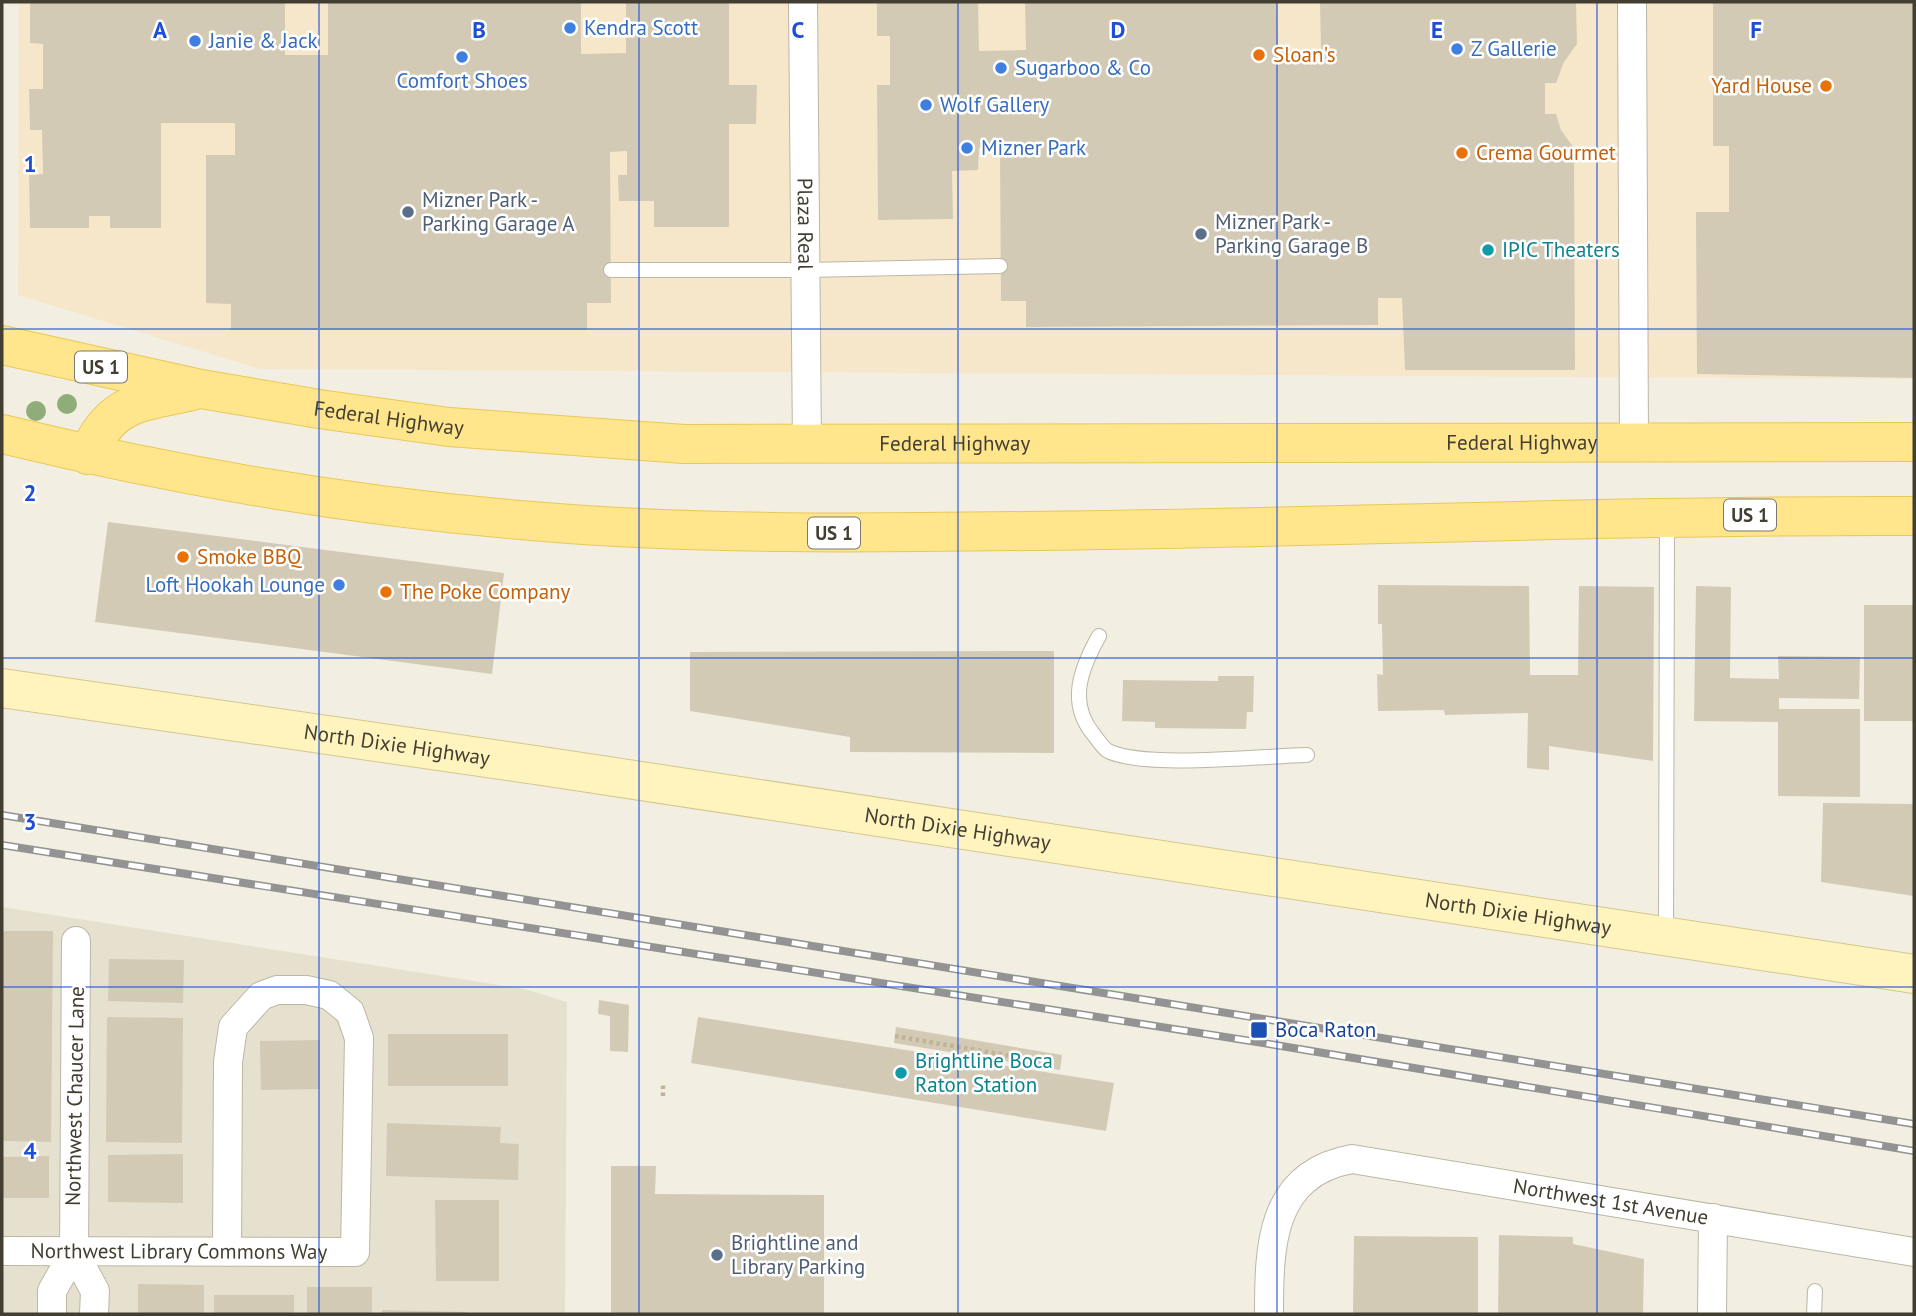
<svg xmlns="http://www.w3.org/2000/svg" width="1916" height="1316" font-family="'PT Sans',sans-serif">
<rect width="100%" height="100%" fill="#f2eee1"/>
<!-- residential -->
<path fill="#e6e0cf" d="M2 907 525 989 567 1002 565 1314H2Z"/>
<!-- commercial -->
<path fill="#f6e7ca" d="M19 2H1914V379L260 369 18 295Z"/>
<!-- building -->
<path fill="#d3cab6" d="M30 2H285V55H328V2H581V54L626 53V2H729V85H757L756 124H729V227H654V201H619L618 175H627V151L610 152 611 303H587V330H231V304L206 303V155H235V123H161V228H110V216H89V228H30L29 175 43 174 42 130H30L29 89H43V44L30 43Z
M877 2H978L979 51 1026 50 1025 2H1277L1278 50H1321L1320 2H1576L1577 44 1564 62 1556 83H1545V114H1556L1561 130 1574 148 1575 370H1405L1402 298H1378V325L1026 327V301H1001L1000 148H979L978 170 952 171 953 219 878 220 877 85H890V36H877Z
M1713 2H1914V378L1697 374 1696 212H1729V146H1713Z
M108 522 504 573 492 674 95 622Z
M1378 585 1529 586 1530 675H1578L1579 586 1654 587 1653 761 1549 746V770L1527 768 1528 713 1445 715 1444 710 1378 711 1377 674 1383 675 1382 624H1378Z
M1696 586 1731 587 1730 678 1779 679 1778 656 1860 657 1859 699 1779 698V709H1860V797L1778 796V722L1694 721Z
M1864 605H1914V721H1864Z
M1054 651V753L850 752V737L690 711V652Z
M1218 676H1254L1253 712H1247L1246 729 1155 728V722L1122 721 1123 680 1218 681Z
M1823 803 1914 804V896L1821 882Z
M2 931H53L51 1142 2 1141Z
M109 959 184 960 183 1003 108 1001Z
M599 1000 629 1005 628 1052 610 1051V1016L598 1014Z
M107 1017 183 1018 182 1143 106 1142Z
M698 1017 1114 1083 1106 1131 691 1063Z
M896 1027 1062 1055 1060 1070 894 1043Z
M388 1034H508V1086H388Z
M320 1040V1089L261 1090 260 1041Z
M387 1123 501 1127 500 1143 519 1144 518 1180 386 1176Z
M183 1154V1203L108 1202V1155Z
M49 1156V1198H2V1157Z
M611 1166H656L655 1194 824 1195V1314H611Z
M435 1200H499V1281H436Z
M1499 1235 1573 1237V1244L1644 1259 1643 1314H1498Z
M1354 1236 1478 1237V1314H1353Z
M138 1284 204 1285V1314H138Z
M307 1287H372V1314H307Z
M214 1295H294V1314H214Z
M382 1310 467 1312V1314H382Z"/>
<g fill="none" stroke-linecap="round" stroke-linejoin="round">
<defs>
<path id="service" d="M611 270H806L1000 266
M1099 636C1081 668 1067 703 1094 735 1098 740 1103 748 1108 751 1145 769 1262 756 1307 755
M1666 936 1667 518
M1814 1314 1815 1291"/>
<g id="minor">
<path id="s1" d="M803 2 807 447"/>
<path d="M1632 2 1634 442"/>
<path d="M76 941 74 1252 95 1291 94 1314"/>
<path id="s2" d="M2 1251 355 1252 359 1038 350 1012 329 995 306 990H277L261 996 233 1027 228 1062 227 1252"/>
<path d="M52 1314V1291L74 1252"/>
<path id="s3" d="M1269 1314C1269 1246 1270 1174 1352 1159L1914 1252"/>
<path d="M1712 1314 1713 1218"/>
</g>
<g id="secondary">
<path id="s4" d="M2 688 542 766 1914 974"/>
</g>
<g id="primary">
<path id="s5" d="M2 345 201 389 319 409 449 427 684 444 1914 442"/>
<path d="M2 434C179 477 362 508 544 522 705 535 866 533 1027 531 1323 528 1618 515 1914 516"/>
<path d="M88 455C111 401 140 403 192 391"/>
</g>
</defs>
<!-- service casing -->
<use href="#service" stroke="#bdb6a4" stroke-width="16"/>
<!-- minor casing -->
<use href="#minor" stroke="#bdb6a4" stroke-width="30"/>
<!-- secondary casing -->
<use href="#secondary" stroke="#d5c78d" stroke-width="40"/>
<!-- primary casing -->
<use href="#primary" stroke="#eac857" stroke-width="40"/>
<!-- path -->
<path stroke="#c0b494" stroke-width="4.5" stroke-dasharray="3.5 3.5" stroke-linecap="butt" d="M895 1036 1011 1056
M663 1096V1084"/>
<!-- service -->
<use href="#service" stroke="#fff" stroke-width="14"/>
<!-- minor -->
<use href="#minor" stroke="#fff" stroke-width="28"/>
<!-- secondary -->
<use href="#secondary" stroke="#fff4be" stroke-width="38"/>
<!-- primary -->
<use href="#primary" stroke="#ffe68d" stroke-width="38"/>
<defs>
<path id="rail" d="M2 815 1914 1124
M2 845 1257 1042 1914 1151"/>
</defs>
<!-- rail casing -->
<use href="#rail" stroke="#939393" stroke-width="8"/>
<!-- rail -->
<use href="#rail" stroke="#fff" stroke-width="5" stroke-dasharray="16" stroke-linecap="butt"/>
</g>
<!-- trees -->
<g fill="#8ead78">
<circle cx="67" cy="404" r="10"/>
<circle cx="36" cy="411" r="10"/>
</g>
<!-- grid -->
<path fill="none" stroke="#1d4ed8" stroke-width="2" stroke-opacity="0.55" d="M319 2V1314M639 2V1314M958 2V1314M1277 2V1314M1597 2V1314M2 329H1914M2 658H1914M2 987H1914"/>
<!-- markers -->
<g fill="#3f7fe0" stroke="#fff" stroke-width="2.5">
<circle cx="570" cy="28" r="7"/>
<circle cx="195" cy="41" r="7"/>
<circle cx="1457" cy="49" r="7"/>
<circle cx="462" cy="57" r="7"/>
<circle cx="1001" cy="68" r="7"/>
<circle cx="926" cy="105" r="7"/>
<circle cx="967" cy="148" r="7"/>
<circle cx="339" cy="585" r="7"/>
</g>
<g fill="#e8710a" stroke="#fff" stroke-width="2.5">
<circle cx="1259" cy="55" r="7"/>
<circle cx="1826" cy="86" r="7"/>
<circle cx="1462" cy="153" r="7"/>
<circle cx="183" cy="557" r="7"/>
<circle cx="386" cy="592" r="7"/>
</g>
<g fill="#5c6f8a" stroke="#fff" stroke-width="2.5">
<circle cx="408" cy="212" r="7"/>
<circle cx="1201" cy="234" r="7"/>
<circle cx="717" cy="1255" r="7"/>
</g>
<g fill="#0f9aa8" stroke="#fff" stroke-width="2.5">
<circle cx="1488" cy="250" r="7"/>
<circle cx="901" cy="1073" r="7"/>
</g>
<rect fill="#1a4fb4" stroke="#fff" stroke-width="2.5" x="1250" y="1021" width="18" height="18" rx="3.5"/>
<g text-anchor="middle" stroke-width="5" stroke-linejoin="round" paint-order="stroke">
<!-- shield labels -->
<g fill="#fff" stroke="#7b7870" stroke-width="2">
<rect x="75" y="351.5" width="52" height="31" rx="5"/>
<rect x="1724" y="499.5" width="52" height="31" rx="5"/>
<rect x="808" y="517.5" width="52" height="31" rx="5"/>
</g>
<g font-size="19" font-weight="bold" fill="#433e32">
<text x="101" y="374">US 1</text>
<text x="1750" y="522">US 1</text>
<text x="834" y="540">US 1</text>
</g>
<!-- shop labels -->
<g font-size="21" fill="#366cbe" stroke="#fff" text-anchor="start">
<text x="584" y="35">Kendra Scott</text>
<text x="209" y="48">Janie &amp; Jack</text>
<text x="1471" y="56">Z Gallerie</text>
<text x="1015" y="75">Sugarboo &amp; Co</text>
<text x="462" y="88" text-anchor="middle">Comfort Shoes</text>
<text x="940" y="112">Wolf Gallery</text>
<text x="981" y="155">Mizner Park</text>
<text x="325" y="592" text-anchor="end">Loft Hookah Lounge</text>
</g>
<!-- food labels -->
<g font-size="21" fill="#c56008" stroke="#fff" text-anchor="start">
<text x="1273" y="62">Sloan's</text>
<text x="1812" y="93" text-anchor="end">Yard House</text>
<text x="1476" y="160">Crema Gourmet</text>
<text x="197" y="564">Smoke BBQ</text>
<text x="400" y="599">The Poke Company</text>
</g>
<!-- service labels -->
<g font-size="21" fill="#4e5e75" stroke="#fff" text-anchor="start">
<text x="422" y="207">Mizner Park -<tspan x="422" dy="24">Parking Garage A</tspan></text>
<text x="1215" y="229">Mizner Park -<tspan x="1215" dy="24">Parking Garage B</tspan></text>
<text x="731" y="1250">Brightline and<tspan x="731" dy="24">Library Parking</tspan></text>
</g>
<!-- street labels -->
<g font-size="21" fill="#433e32" stroke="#fff">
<text dy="7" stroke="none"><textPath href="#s1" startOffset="222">Plaza Real</textPath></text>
<text dy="7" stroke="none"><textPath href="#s5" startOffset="394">Federal Highway</textPath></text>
<text dy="7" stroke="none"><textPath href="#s5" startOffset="1528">Federal Highway</textPath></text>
<text dy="7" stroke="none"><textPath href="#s5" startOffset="961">Federal Highway</textPath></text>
<text dy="7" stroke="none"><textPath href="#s4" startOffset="399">North Dixie Highway</textPath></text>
<text dy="7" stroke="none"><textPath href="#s4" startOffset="966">North Dixie Highway</textPath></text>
<text dy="7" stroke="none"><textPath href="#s4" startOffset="1533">North Dixie Highway</textPath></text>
<text transform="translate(75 1096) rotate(-89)" y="7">Northwest Chaucer Lane</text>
<text dy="7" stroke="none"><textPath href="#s3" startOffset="458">Northwest 1st Avenue</textPath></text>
<text dy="7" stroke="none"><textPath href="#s2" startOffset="177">Northwest Library Commons Way</textPath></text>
</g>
<!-- culture labels -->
<g font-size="21" fill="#0d838f" stroke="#fff" text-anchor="start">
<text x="1502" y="257">IPIC Theaters</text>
<text x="915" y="1068">Brightline Boca<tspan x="915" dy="24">Raton Station</tspan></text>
</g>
<!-- transit labels -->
<g font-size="21" fill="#164399" stroke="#fff" text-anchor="start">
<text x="1275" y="1037">Boca Raton</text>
</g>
</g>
<g font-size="23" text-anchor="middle" font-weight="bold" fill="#1d4ed8" stroke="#fff" stroke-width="5" stroke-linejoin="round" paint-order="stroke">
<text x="160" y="38">A</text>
<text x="479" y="38">B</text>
<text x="798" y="38">C</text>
<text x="1118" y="38">D</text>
<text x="1437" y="38">E</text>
<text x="1756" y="38">F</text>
<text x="30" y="172">1</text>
<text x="30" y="501">2</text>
<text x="30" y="830">3</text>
<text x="30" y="1159">4</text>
</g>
<!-- border -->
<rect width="1916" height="1316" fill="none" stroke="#433e32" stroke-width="7"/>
</svg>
